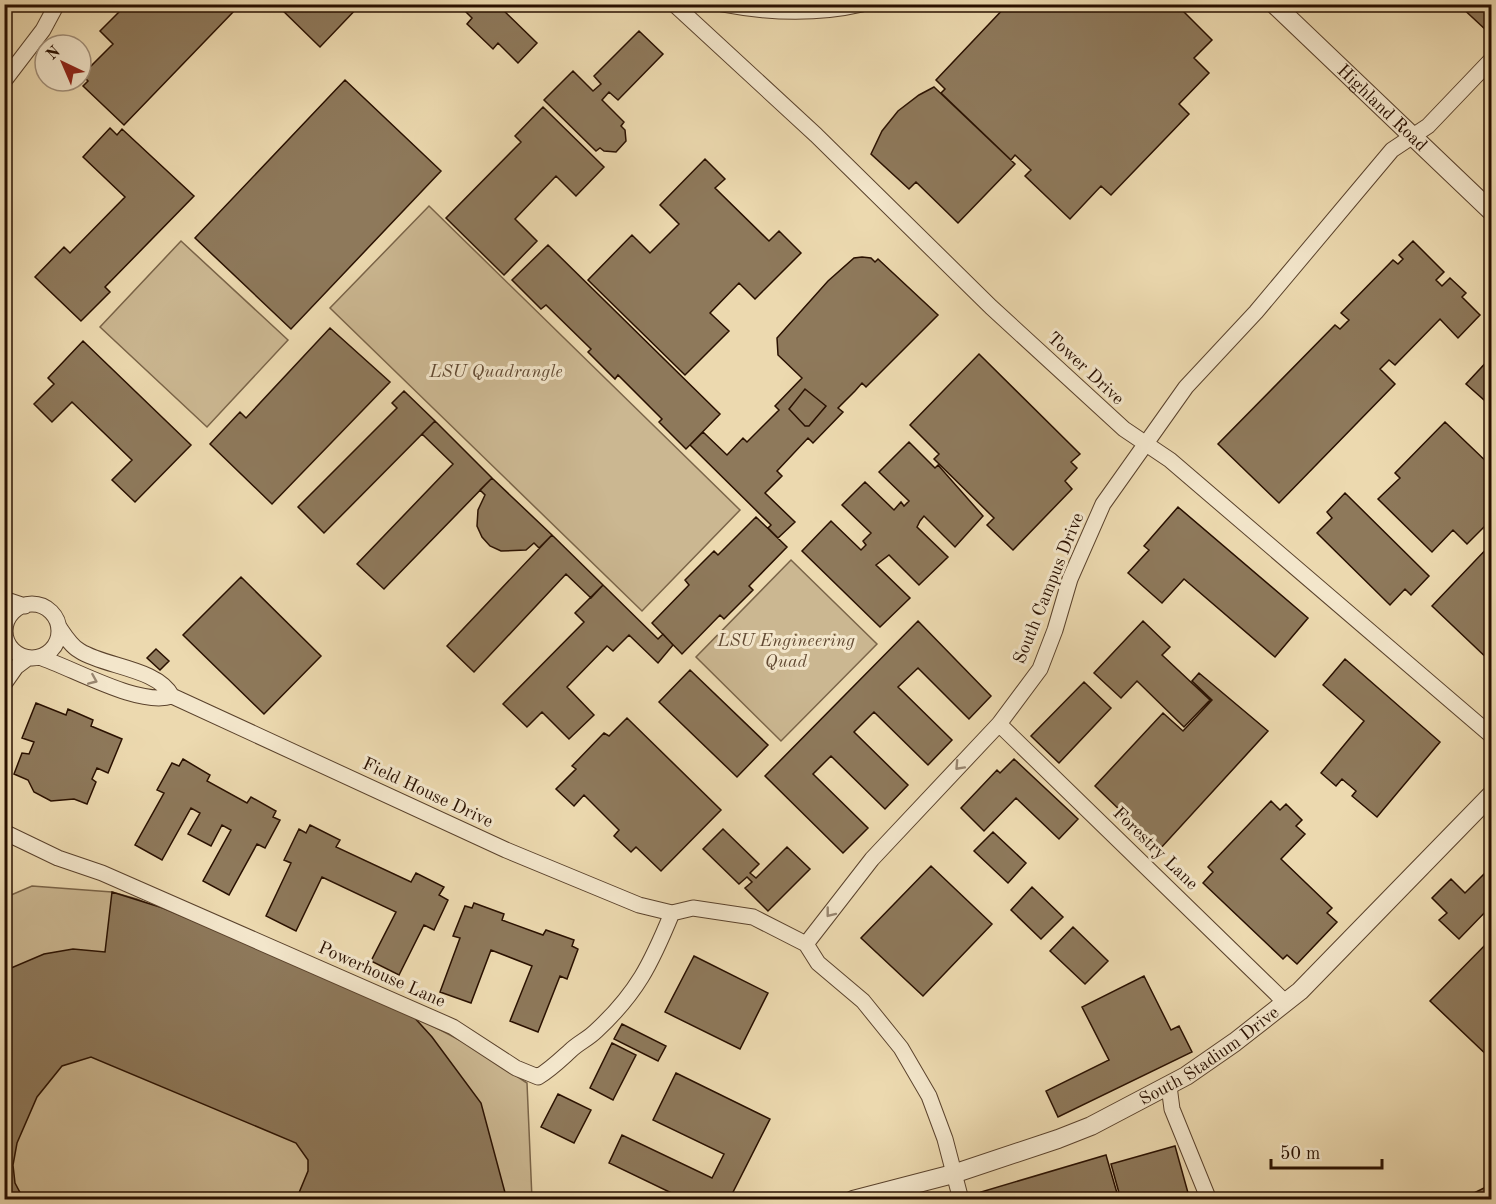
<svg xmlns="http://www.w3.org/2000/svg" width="1496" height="1204" font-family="'Old Standard TT',serif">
<rect width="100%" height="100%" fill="#ecd9af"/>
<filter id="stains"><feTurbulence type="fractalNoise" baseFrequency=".00333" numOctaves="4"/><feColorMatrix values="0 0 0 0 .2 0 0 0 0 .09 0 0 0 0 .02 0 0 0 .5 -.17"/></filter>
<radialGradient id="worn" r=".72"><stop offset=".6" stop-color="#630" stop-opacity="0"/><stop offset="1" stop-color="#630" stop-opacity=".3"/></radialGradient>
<!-- green -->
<path fill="#cbb791" stroke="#7a6448" stroke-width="1.5" d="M429 206 740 510 642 611 330 308Z
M181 241 288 340 207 427 100 327Z
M791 560 877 644 781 741 696 657Z
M32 886 112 892 137 899 412 1015 467 1044 527 1083 532 1199H5L4 898Z"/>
<!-- building -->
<path fill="#8e795b" stroke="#291000" stroke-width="1.5" d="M127 4H227L234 11 124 125 83 86 88 81 82 75 113 44 100 31Z
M276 4H361L320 47Z
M458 4H497L537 43 518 63 498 43 493 49 467 24 472 18Z
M1008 4H1176L1212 40 1194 58 1209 73 1179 104 1189 114 1111 195 1101 186 1070 219 1025 176 1031 170 1015 155 1011 160 941 93 945 89 936 80Z
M1458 4H1492V26L1487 31Z
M639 31 663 54 618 100 609 92 602 100 624 122 621 126 625 130 626 141 616 152 604 151 600 148 596 151 544 100 573 71 593 91 601 84 594 76Z
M345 80 441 171 291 329 195 238Z
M934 87 1015 164 958 223 916 182 909 189 871 154 882 131 898 111 919 95Z
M543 107 604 167 576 196 556 176 515 219 537 241 504 275 446 218 521 142 515 136Z
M110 128 117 135 122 129 194 196 105 287 110 292 81 321 35 277 64 247 70 253 125 197 83 157Z
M705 159 725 179 715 188 769 241 779 231 801 253 755 299 739 283 710 313 729 331 685 375 588 280 632 235 650 253 679 224 660 205Z
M1413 241 1444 272 1436 280 1442 286 1450 278 1466 293 1462 297 1480 315 1458 338 1440 319 1395 365 1389 360 1380 369 1395 384 1279 503 1218 444 1335 325 1340 329 1349 320 1341 313 1393 260 1398 264 1403 259 1399 255Z
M548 245 720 414 686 449 659 422 662 419 618 375 615 379 588 352 591 349 546 305 541 309 512 280Z
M862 257 871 258 875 262 878 259 938 315 866 387 862 383 855 391 838 408 843 412 813 443 808 438 777 471 782 476 765 493 795 522 778 538 768 528 771 525 690 445 703 432 727 455 743 438 747 442 779 410 775 406 802 378 778 355 777 338 828 281 854 258Z
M330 328 390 382 272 504 210 444 240 412 246 418Z
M83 341 191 445 135 502 112 480 132 460 72 402 52 422 34 404 54 384 48 378Z
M979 354 1080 454 1071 462 1077 468 1065 481 1072 489 1013 550 987 525 994 518 934 459 939 454 910 425Z
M1492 356V407L1466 384Z
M805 389 826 406 809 426H805L789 409Z
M404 391 435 421 324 533 298 507 397 408 392 403Z
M435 421 492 478 384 589 357 564 453 464 422 434Z
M1445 422 1492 467V519L1467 544 1453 530 1432 552 1378 499 1400 478 1395 473Z
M909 442 935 468 938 465 983 516 955 547 924 516 920 521 917 527 948 557 919 585 889 555 876 565 910 598 880 627 802 551 831 521 861 550 866 545 863 541 871 533 842 505 865 482 894 510 901 502 904 506 909 501 879 472Z
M492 478 552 535 539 548 534 543 526 550 501 551 490 546 482 537 477 526 478 510 485 495 480 490Z
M1345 493 1429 576 1411 595 1405 589 1390 605 1317 533 1332 518 1327 512Z
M1178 507 1308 618 1275 657 1184 579 1162 603 1128 573 1149 550 1144 546Z
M756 517 787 547 749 586 753 590 724 619 720 615 682 654 652 623 689 585 685 580 714 551 718 555Z
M552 535 603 585 591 598 566 574 474 672 447 646Z
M1492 543V663L1432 606Z
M241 577 321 656 264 714 183 635Z
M603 585 658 639 663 634 673 645 658 663 629 635 613 651 607 646 567 687 594 715 569 739 542 712 527 727 503 704 584 622 575 613Z
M918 621 991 696 969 719 918 668 898 687 952 740 928 765 874 712 854 732 908 785 885 809 831 756 813 774 868 828 843 853 765 776Z
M1143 621 1170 647 1162 655 1210 700 1184 727 1137 681 1121 698 1094 673Z
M156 649 169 661 160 670 147 658Z
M1345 659 1440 742 1377 817 1352 796 1356 791 1342 779 1336 786 1321 773 1364 721 1323 685Z
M690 670 768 745 737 777 659 702Z
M1199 673 1268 731 1160 849 1095 786 1163 713 1183 731 1212 700 1192 681Z
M1084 682 1111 708 1059 763 1031 736Z
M36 703 66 715 68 709 93 720 91 726 122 739 108 773 97 768 92 779 96 782 87 804 74 799 51 801 34 792 28 780 14 774 22 753 29 754 34 742 22 738Z
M627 718 721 810 661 871 636 847 631 852 614 836 619 830 584 795 574 806 556 789 576 769 572 766 604 733 609 736Z
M183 759 210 775 207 781 247 803 251 797 276 811 273 817 280 820 265 848 257 844 229 895 203 881 231 830 222 825 211 846 188 834 200 813 191 808 162 860 135 845 164 793 157 790 172 763 179 766Z
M1014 759 1078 819 1059 839 1016 798 984 831 961 808 997 770 1000 773Z
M1271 801 1280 810 1286 804 1302 820 1296 826 1305 834 1281 859 1332 908 1327 913 1337 922 1297 964 1287 955 1283 959 1203 883 1213 872 1208 867Z
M310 825 340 840 336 847 411 882 416 873 444 887 439 895 448 900 434 930 424 925 399 975 371 961 396 912 322 877 296 931 266 916 291 863 284 860 299 829 306 833Z
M723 829 759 864 750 873 756 878 787 847 810 869 768 911 745 888 752 882 747 877 739 884 703 849Z
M993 832 1026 863 1008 883 974 851Z
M931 866 992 924 923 996 861 938Z
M1492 866V905L1459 939 1439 920 1447 913 1432 898 1451 879 1465 893Z
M1032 887 1063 917 1041 939 1011 910Z
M112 892 163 908 356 989 412 1015 432 1037 481 1103 507 1200H296L308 1171V1160L296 1143 91 1057 62 1066 37 1097 17 1143 13 1165 15 1183 24 1200H4V971L44 954 73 949 105 952Z
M474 903 504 914 502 920 543 935 546 930 574 940 572 946 578 949 567 979 560 976 538 1032 510 1021 532 966 491 950 471 1003 440 992 460 938 453 936 465 906 472 908Z
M1073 927 1108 961 1085 984 1050 951Z
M1492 938V1060L1430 1001Z
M694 956 768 993 740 1049 665 1012Z
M1144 976 1171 1030 1179 1026 1192 1052 1058 1117 1046 1091 1109 1060 1082 1007Z
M622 1024 666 1046 658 1061 614 1039Z
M612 1043 636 1055 613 1100 590 1088Z
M676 1073 770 1119 729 1200H686L609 1163 622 1135 712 1178 724 1154 653 1120Z
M558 1094 591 1110 574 1143 541 1127Z
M1175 1146 1190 1200H1121L1111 1164Z
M1106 1155 1119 1200H983L981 1192Z
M1492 1184V1200H1460Z"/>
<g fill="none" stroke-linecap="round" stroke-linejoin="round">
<defs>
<path id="minor" d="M674 4 816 135 991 307 1124 429 1170 460 1492 736
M722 4C769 13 815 15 862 4
M4 81 43 30 57 4
M4 599 25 606
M5 631a27 27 0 1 1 54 0a27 27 0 1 1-54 0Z
M59 627C65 636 71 646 80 651 105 667 157 668 172 696L506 850 639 905 672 913 693 908 753 917 806 944 818 963 863 1001 901 1048 929 1096 945 1139 961 1200
M39 657C73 668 139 707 172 696
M4 684 16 667 28 658
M999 724 1286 1003
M4 832 58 858 102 873 453 1027 516 1068 538 1077C551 1069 559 1061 570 1051 578 1043 588 1039 596 1031 637 993 651 964 672 913
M806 944 872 859 999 724 1040 669 1055 630 1070 579 1103 504 1186 387 1256 312 1392 150 1428 126 1492 59
M1169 1086 1172 1109 1209 1200"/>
<g id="tertiary">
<path id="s1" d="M1274 4 1492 212"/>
<path id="s2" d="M853 1200 953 1174 1058 1139 1091 1126 1186 1076 1235 1042 1300 991 1492 794"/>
</g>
</defs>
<!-- minor casing -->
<use href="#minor" stroke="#5a422c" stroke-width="17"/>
<!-- tertiary casing -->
<use href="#tertiary" stroke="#5a422c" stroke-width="20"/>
<!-- minor -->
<use href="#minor" stroke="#f3e6cb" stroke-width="15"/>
<!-- tertiary -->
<use href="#tertiary" stroke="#f3e6cb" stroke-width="18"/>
</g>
<!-- one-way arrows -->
<defs><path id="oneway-chevron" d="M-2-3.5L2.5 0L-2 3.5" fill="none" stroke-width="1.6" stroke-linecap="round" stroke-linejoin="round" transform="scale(1.5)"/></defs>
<g stroke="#988670">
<use href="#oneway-chevron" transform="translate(93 680) rotate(23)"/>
<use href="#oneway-chevron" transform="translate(959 766) rotate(133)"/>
<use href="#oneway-chevron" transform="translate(830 913) rotate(128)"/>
</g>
<g text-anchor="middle" stroke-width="6" stroke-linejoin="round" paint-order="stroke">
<!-- street labels -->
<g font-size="18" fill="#291000" stroke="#f3e6cb">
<text dy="6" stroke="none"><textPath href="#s1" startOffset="150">Highland Road</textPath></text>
<text transform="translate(1086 368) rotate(43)" y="6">Tower Drive</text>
<text transform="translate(1048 588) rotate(-68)" y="6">South Campus Drive</text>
<text transform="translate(428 792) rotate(25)" y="6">Field House Drive</text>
<text transform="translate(1156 848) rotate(44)" y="6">Forestry Lane</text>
<text transform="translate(382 974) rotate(24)" y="6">Powerhouse Lane</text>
<text dy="6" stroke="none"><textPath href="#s2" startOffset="387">South Stadium Drive</textPath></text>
</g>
<!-- park labels -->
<g font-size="18" font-style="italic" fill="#624a33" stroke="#f3e6cb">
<text x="496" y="377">LSU Quadrangle</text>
<text x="786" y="646">LSU Engineering<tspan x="786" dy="21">Quad</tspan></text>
</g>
</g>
<!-- margin -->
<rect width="1496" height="1204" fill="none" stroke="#ecd9af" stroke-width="24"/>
<rect x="6" y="6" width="1484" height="1192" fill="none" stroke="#291000" stroke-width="3"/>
<rect x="12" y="12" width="1472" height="1180" fill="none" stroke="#291000" stroke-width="1.5"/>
<!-- north arrow -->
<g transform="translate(63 63) rotate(316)"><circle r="28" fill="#f3e6cb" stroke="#a2907a" stroke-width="1.5"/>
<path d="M0-4.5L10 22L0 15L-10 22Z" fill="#8f2418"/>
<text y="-9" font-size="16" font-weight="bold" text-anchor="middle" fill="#291000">N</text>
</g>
<!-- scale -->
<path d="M1271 1159v9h111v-9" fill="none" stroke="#291000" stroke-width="3"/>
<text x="1280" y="1159" font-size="18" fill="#291000" stroke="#f3e6cb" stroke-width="4.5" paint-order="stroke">50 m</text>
<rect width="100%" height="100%" filter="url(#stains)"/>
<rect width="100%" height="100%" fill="url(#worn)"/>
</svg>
